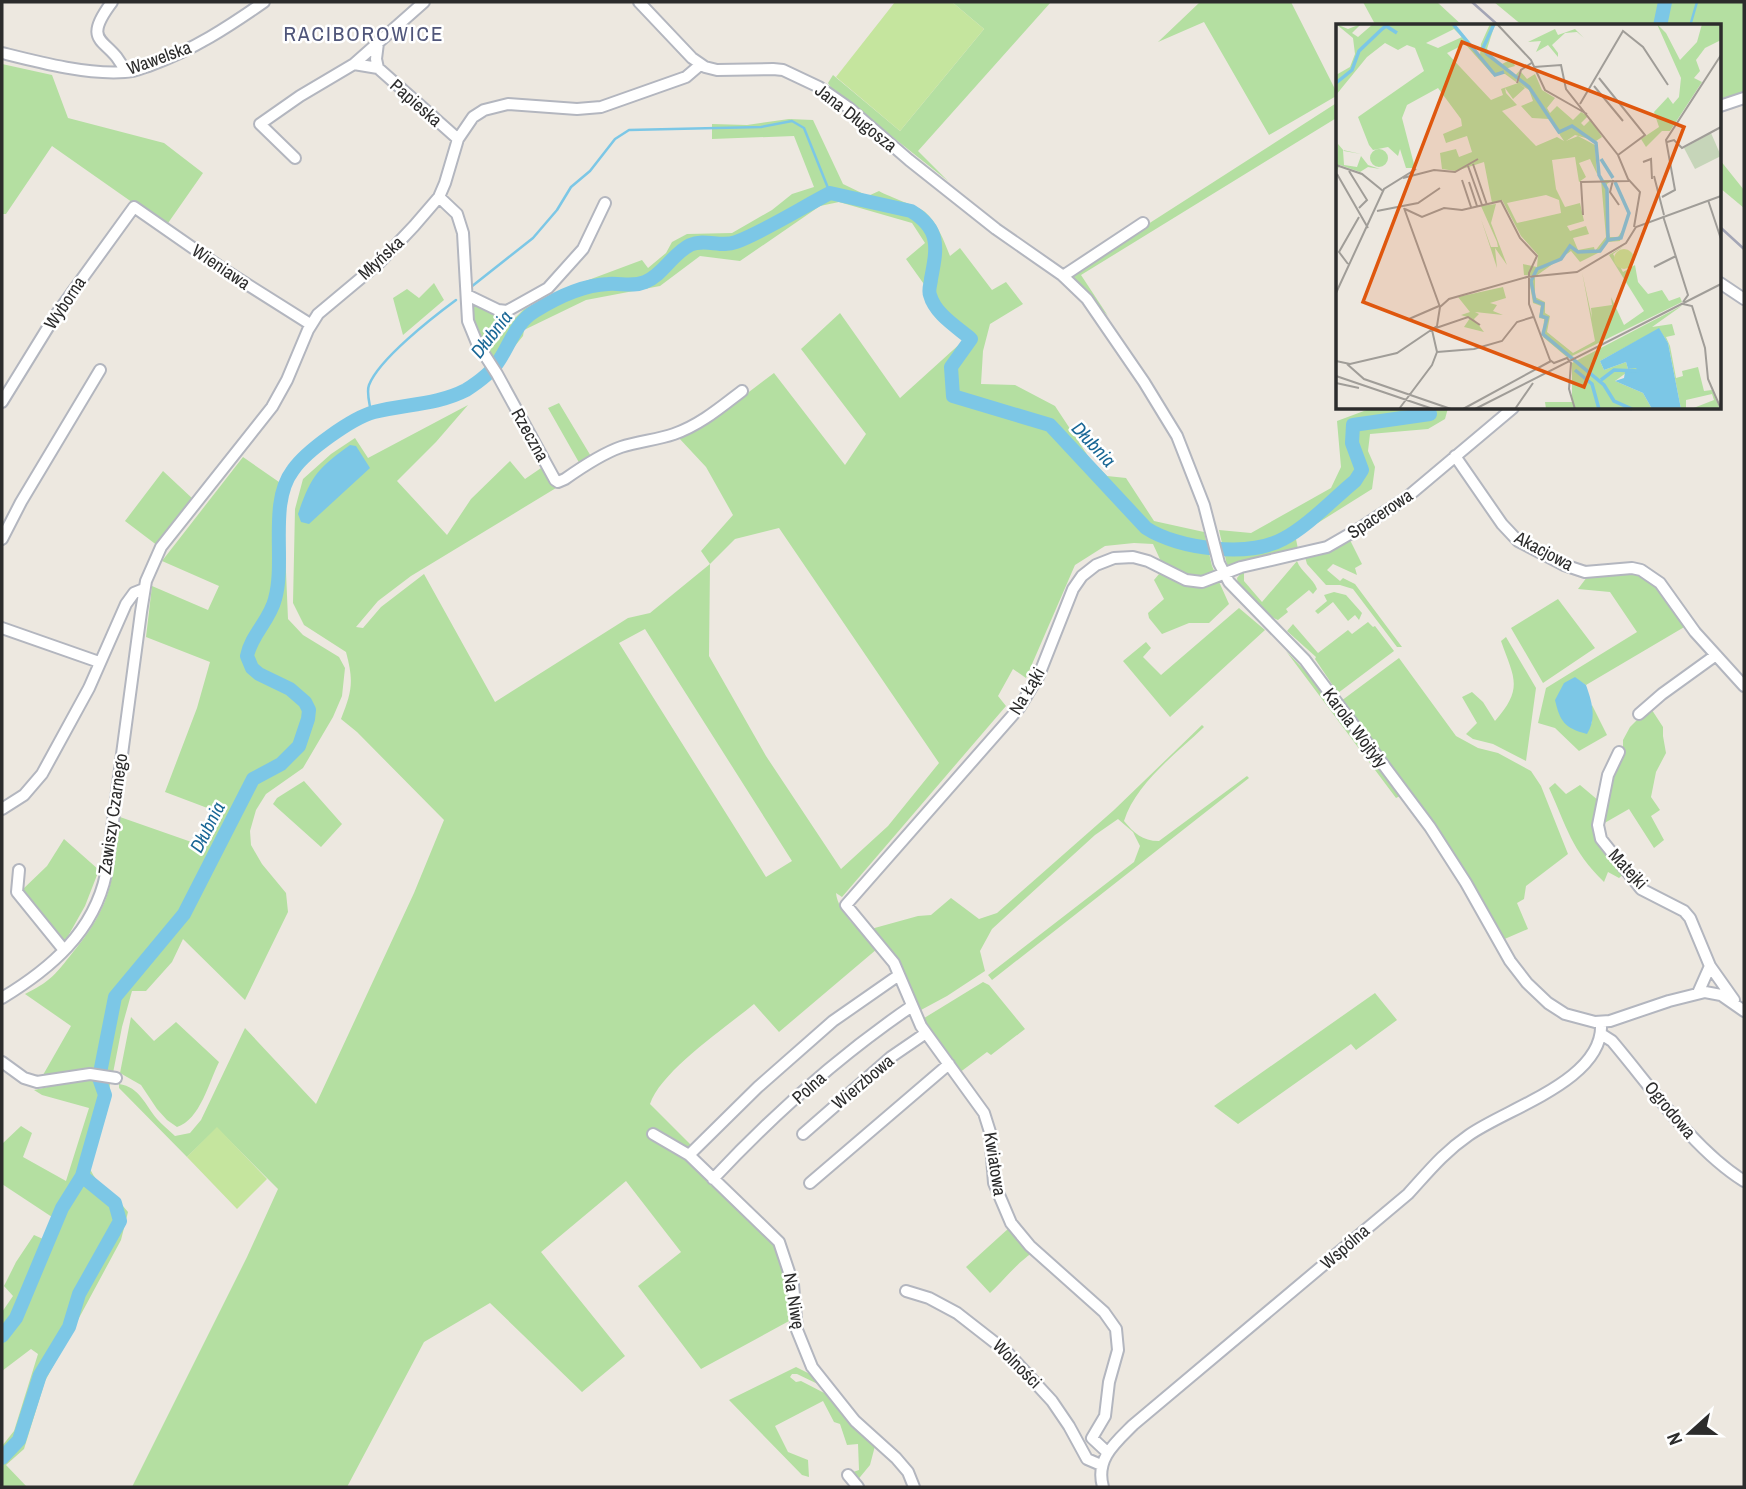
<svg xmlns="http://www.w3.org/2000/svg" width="1746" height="1489" font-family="'Archivo Narrow',sans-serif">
<rect width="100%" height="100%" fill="#ede8e0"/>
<!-- green -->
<path fill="#b4dfa1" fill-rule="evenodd" d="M952 2H1051L918 151 948 181 831 88 828 83 833 75 900 131 984 29Z
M1200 2H1291L1338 95 1269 135 1204 22 1158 42Z
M1363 2H1437L1463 26H1376Z
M1494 2H1744V93L1720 101V26H1523Z
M2 64 52 75 68 118 164 143 203 173 166 226 52 146 6 214H2Z
M1338 102V117L1081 275 1108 316 1072 277 1078 269Z
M789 119 813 120 843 184 868 196 879 191C889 197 920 207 925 212 937 222 944 241 950 256L960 248 992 290 1006 282 1023 304 990 324 983 351 981 384 1015 385 1055 406 1090 459 1107 476 1126 478 1154 521 1204 532 1212 566 1229 604 1209 623H1189L1162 634 1149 618 1148 613 1164 599 1154 580 1164 568 1153 544 1134 543 1105 546 1075 565 1026 678 1013 669 998 696 1006 706 842 897 836 893C838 914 864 934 877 949L779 1032 754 1004C725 1028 661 1071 650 1104L699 1153 692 1162C717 1186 776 1236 785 1267 790 1284 789 1303 789 1321L701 1369 638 1286 681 1252 626 1181 541 1252 625 1356 582 1392 490 1303 424 1342 347 1487H132L247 1257 278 1189 217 1128 187 1157 119 1088V1084C140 1087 145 1105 157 1119 162 1125 169 1130 175 1136L190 1133 201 1120 245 1028 316 1104 414 893 444 820 357 732 341 719C352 691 354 682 346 652L304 625 293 603 295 509 303 479 331 454 355 438 368 458 468 405 436 442 397 481 447 535 471 499 510 461 525 479 544 466 556 488 411 576 378 601 356 627 363 628 381 607 424 574 495 702 628 618 650 613 710 564 701 551 733 515 706 467 678 437 716 417 774 373 845 465 866 434 801 349 840 313 900 398 963 341C945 323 922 315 926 287L906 259 925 243 912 223 839 202 820 206 740 261 700 256 660 286 586 300 524 330 523 336 497 368 486 350 487 347 482 337 479 338 469 307 473 302 495 313 508 325 524 309 575 285 642 260 648 268 666 253 672 242 687 234 732 233 772 210 792 194 814 187 794 136 712 139V124L747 125ZM779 528 939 763 888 826 841 869 766 756 709 656 710 564 735 539ZM645 629 792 861 766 877 619 643Z
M1720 160 1744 190V208L1720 188Z
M434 283 444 300 403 335 393 298 407 289 419 298Z
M559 403 592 458 581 466 548 408Z
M1372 408H1448L1445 419 1428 429 1370 434 1368 451 1375 467 1372 489 1305 531 1296 539 1298 549 1238 565H1227L1219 530 1251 533 1331 488 1341 467 1337 421Z
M243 457 279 482 273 525H284L288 619 303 635 339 657 345 668 342 696 333 717 303 768 266 794 256 810 250 831 251 845 262 864 286 893 288 912 245 1000 183 939 172 962 146 991H132L122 1027 113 1073 86 1069 62 1075H43L71 1026 25 994C49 982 54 976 70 956 113 905 113 880 120 817L200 845 218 812 165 792 197 708 210 662 146 637 152 586 208 610 219 586 162 561Z
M163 471 193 499 158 546 125 521Z
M1350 540 1362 564 1355 568 1357 575 1333 564 1327 570 1340 581 1343 578 1355 584 1402 647H1397L1353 589 1340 585H1326L1307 564 1305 557 1335 549Z
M1297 561C1301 572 1313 578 1317 589L1313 594 1309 590 1286 609 1288 612 1278 620C1264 614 1238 593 1237 578L1242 572 1244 573V581L1262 602Z
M1613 573H1639L1658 585 1686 626 1586 685 1574 678 1592 724V705L1607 735 1579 751 1555 728 1538 723 1546 688 1637 632 1610 592 1578 589 1587 577Z
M1334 592 1346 595 1362 613 1359 620 1355 615 1348 621 1333 602 1318 614 1315 611 1327 601 1324 595Z
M1558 599 1595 648 1543 683 1511 628Z
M1239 608 1265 630 1170 717 1123 661 1146 642 1151 648 1143 657 1161 675Z
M1368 622 1373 627 1375 626 1394 651 1338 693 1315 659 1316 657 1287 631 1293 624 1318 653 1348 630 1352 634Z
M1506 637 1536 688 1526 761 1493 744 1473 739 1466 734 1477 723 1462 697 1472 692 1483 702 1495 721C1524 688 1514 678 1501 641Z
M1286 651 1313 679 1400 796 1396 798Z
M1399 658 1456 736 1478 748 1498 753 1531 771 1541 786 1568 854 1526 886 1524 899 1517 903 1528 929 1500 941 1341 701Z
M1650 707 1663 727V736L1666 753 1656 772 1651 797 1660 810 1651 816 1664 840 1654 848 1629 809 1601 825 1610 776 1623 750V740L1630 727Z
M1202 725 1204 727C1176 754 1136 783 1124 821 1134 833 1142 841 1159 841L1247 776 1249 778 992 980 988 975 1134 862 1140 846 1133 832 1118 819 1095 835 992 929 980 951 985 971 947 996 921 1010 897 962 871 929 918 916 931 915 951 898 979 919 997 913 1114 810Z
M304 781 342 824 321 847 273 804 277 798Z
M1555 783 1566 794 1580 785 1599 801 1594 828 1625 873 1619 878 1608 872 1604 882C1571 850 1567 827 1549 788Z
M64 839 99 870 85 906 63 945 21 891 47 866Z
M983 982 989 985 1025 1029 991 1055 987 1052 959 1073 921 1020Z
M1375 993 1397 1020 1356 1050 1351 1044 1238 1124 1214 1106Z
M131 1017 154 1041 176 1022 219 1062C209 1082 200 1120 177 1127L167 1120 157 1109 141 1085 120 1073Z
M89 1078 110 1084 107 1112 90 1169C98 1187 115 1195 128 1212L121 1240 45 1381 24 1449 6 1465 27 1487H2V1446L14 1431 38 1354 31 1349 2 1371V1312L13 1296 4 1286 16 1262 34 1235 43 1239 52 1217 2 1184V1144L21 1126 32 1133 23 1157 66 1181 89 1108 42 1095 34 1090Z
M1009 1228 1032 1253C1016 1264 1004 1280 990 1293L966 1267Z
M796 1367 816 1377 822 1386 797 1374H792L790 1377 796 1382 801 1381 832 1397 875 1446 870 1465 856 1482 850 1473 859 1470 858 1444 847 1445 840 1424 834 1422 823 1401 775 1426 788 1452 808 1460 809 1477 802 1475 729 1400Z"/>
<!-- pitch -->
<path fill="#c5e59e" d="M895 2H952L984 29 900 131 836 77Z
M217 1127 267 1179 237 1209 187 1157Z"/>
<!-- water -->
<path fill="#7cc7e6" d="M350 445 356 446 370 468 309 524 301 522 298 514C311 476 318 468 350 445Z
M1575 677 1586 685C1592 702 1597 718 1587 734 1564 728 1560 721 1555 700L1564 683Z"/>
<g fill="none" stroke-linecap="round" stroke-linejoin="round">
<!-- stream -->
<path stroke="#7cc7e6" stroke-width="2.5" d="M1690 26 1697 2
M471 287 533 238 557 210 571 187 590 171 615 139 629 130 761 127 792 121 804 128 830 193
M371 413C370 404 366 393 369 385 379 359 433 317 456 300"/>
<!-- river -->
<path stroke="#7cc7e6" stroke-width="14" d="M1660 26 1665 2
M2 1336 16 1318 62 1208 82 1176 105 1095 99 1078 115 997 184 914 253 779 281 764 299 746 308 719 309 710 305 702 290 689 259 674 252 668 247 656C251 635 270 620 275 599 286 560 268 503 293 470 306 451 352 418 374 412 405 404 437 405 466 390 477 383 491 373 498 362 510 345 515 323 535 311 556 298 583 285 608 284 621 283 633 287 645 282 663 275 672 254 690 245 705 238 721 248 736 242 765 231 801 208 830 193L911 211C941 229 937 248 931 279 931 283 928 290 930 295 935 314 957 327 971 339L951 367 953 396 1050 425 1146 528C1178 549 1248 558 1283 539 1308 526 1333 499 1355 481L1362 470 1352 443 1353 425 1430 414 1427 408
M2 1458 19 1440 40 1375 69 1327 79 1294 120 1221 115 1203 82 1176"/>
<defs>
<path id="minor" d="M112 2C78 47 112 37 125 72
M639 2 692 58 705 67 717 70 773 69 783 70 819 87 849 108 909 160 996 229 1062 275 1087 299 1144 382 1177 436 1204 505 1219 563 1229 582 1305 660 1430 827 1466 883 1510 961 1527 983 1548 1003 1565 1014 1595 1022 1610 1021 1669 1001 1705 992 1721 995 1744 1011
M378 43 376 59 378 68 458 139
M2 53C38 62 87 75 125 72 134 72 142 68 151 65 193 50 228 27 264 2
M354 64 424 2
M1720 106 1744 98
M295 158 260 124 300 96 354 64 378 68
M439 197 457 214 463 233 468 321 477 343 497 374 555 480 558 482 565 479C582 467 601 454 621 447 639 441 657 440 674 434 700 425 721 407 742 391
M1063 276 1143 223
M1720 283 1744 299
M467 295 498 310 507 311 548 288 583 249 605 203
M2 402 55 316 134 207 226 271 310 324
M1455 456 1502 524 1518 541 1564 565 1585 572 1632 568 1641 570 1660 583 1695 632 1744 686
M2 539 21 502 100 370
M2 628 99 662
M1639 714 1662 694 1716 655
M1619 752 1608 775 1598 825 1601 839 1641 889 1684 911 1690 918 1710 966 1734 1000
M2 809 24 795 42 774 89 688 126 604 134 593 144 589
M19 870 17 892 64 950
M1698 993 1710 966
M2 998C50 969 94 932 106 874L141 612 146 581 161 547 272 407 287 380 308 330 318 314 379 263 414 226 439 197 445 183 458 139 473 117 484 110 508 104 577 109 601 107 686 77 700 65
M1601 1034 1612 1041C1651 1087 1693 1149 1744 1181
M2 1062 24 1078 37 1082 90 1074 116 1078
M653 1134 689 1155 779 1242 793 1284 797 1330 812 1367 855 1421 896 1458 908 1472 914 1487
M803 1134 891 1057 926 1033
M689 1155 758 1087 833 1021 899 975
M713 1179C773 1115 840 1055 912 1006
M810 1183 949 1064
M906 1291 929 1298 957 1313 1007 1352 1052 1401 1069 1426 1087 1459 1101 1465
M1107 1452 1092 1438 1105 1416 1109 1382 1118 1350 1116 1329 1104 1312 1030 1246 1011 1223 994 1183 990 1132 984 1113 921 1026 894 963 846 905 1019 708 1039 675 1073 589 1082 576 1096 565 1114 558 1133 557 1148 561 1186 580 1202 582 1241 567 1327 547 1360 528 1406 498 1513 408
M848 1475 858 1487
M1103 1487C1095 1459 1115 1443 1133 1425L1408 1194C1429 1171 1443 1153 1469 1135 1507 1108 1605 1080 1601 1023"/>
</defs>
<!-- minor casing -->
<use href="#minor" stroke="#b3b6bf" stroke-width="14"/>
<!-- minor -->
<use href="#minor" stroke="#fff" stroke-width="10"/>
<!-- rail -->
<path stroke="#a3a5b5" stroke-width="2.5" d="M1472 2 1499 26
M1720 227 1744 249"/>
</g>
<g text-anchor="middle" stroke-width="5" stroke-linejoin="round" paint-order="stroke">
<!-- street labels -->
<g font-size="18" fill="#2c2c2c" stroke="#fff">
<text transform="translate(159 58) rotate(-20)" y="6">Wawelska</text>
<text transform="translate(416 103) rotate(41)" y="6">Papieska</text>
<text transform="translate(856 118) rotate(38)" y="6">Jana Długosza</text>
<text transform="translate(381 258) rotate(-43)" y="6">Młyńska</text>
<text transform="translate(221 267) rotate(34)" y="6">Wieniawa</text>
<text transform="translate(65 303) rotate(-56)" y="6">Wyborna</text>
<text transform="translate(530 435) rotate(61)" y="6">Rzeczna</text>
<text transform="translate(1380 514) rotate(-34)" y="6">Spacerowa</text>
<text transform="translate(1544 551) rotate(28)" y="6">Akacjowa</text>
<text transform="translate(1027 691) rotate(-59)" y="6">Na Łąki</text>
<text transform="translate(1355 728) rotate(53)" y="6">Karola Wojtyły</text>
<text transform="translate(113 814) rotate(-82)" y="6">Zawiszy Czarnego</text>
<text transform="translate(1628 869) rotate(47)" y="6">Matejki</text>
<text transform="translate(863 1082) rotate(-40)" y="6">Wierzbowa</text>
<text transform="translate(809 1088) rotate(-42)" y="6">Polna</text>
<text transform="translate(1670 1110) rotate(50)" y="6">Ogrodowa</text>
<text transform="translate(995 1164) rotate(81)" y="6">Kwiatowa</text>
<text transform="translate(1345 1247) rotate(-41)" y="6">Wspólna</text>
<text transform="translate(794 1301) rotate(81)" y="6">Na Niwę</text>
<text transform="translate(1017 1364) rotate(45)" y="6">Wolności</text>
</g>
<!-- water labels -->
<g font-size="19" font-style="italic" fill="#186695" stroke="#fff">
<text transform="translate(491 334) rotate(-52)" y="7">Dłubnia</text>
<text transform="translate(1094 444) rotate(47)" y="7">Dłubnia</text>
<text transform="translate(207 827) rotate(-63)" y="7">Dłubnia</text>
</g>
<!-- quarter labels -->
<g font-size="21" letter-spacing="2" fill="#50567a" stroke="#fff">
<text x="364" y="41">RACIBOROWICE</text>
</g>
</g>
<!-- overview -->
<g transform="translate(1336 24)">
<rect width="385" height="385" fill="#ede8e0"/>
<path d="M0 0 12 5 25 0 16 9 22 13 37 0H118L144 31 145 20 154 0H159L151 25 164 41 176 35 179 42 169 45 178 53 184 46 180 58 169 50H156L129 20 111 29 155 76 167 71 165 65 182 59 185 48 191 55 199 50 206 66 219 74 211 84 214 89 221 82 237 96 245 88 252 92 245 99 248 102 255 95 266 113 260 117 239 111 230 117 242 112 259 121 261 150 254 135 243 139 250 153 243 158 239 133 216 136 220 165 229 183 244 179 248 197 231 202 234 207 250 202 253 210 237 214 242 226 258 223 259 227 270 213 265 156H276L271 160V199L274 213H282L289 202 284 217 272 218 264 228 244 238 235 227 200 252 188 251 187 240 201 243 202 231 185 212 166 176 156 179 148 138 120 147 106 145 104 129 120 125 123 133 136 128 131 112 110 119 107 110 126 102 125 95 102 64 71 81 66 94 79 144H70L64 125 62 132 52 123 37 126 33 121 22 93 88 47 79 24 71 21 62 26 49 19 31 33 0 71V51L14 43 19 30 17 14ZM118 5 126 13 102 24 90 19ZM183 60 193 66 197 77 185 82 196 94 213 95 228 117 221 113 200 122 166 87 181 81 170 69 169 64 177 75 189 64ZM210 171 223 176 225 189 181 199 171 179ZM321 0 330 9 344 36 361 18 366 0H385V16L369 24 360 36 364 47 358 54 366 58 334 107H326L310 123 305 115 323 103 318 88 332 73 337 80 343 73 345 54ZM219 5 222 11 239 5 248 14 241 8 229 9 216 21 222 29V33L212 21 200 28 205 17 192 18ZM2 120 8 127 25 130 7 126 8 141 21 143 25 132 32 141 44 145 32 143 24 148 4 141 0 148ZM34 134a9 9 0 1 1 18 0a9 9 0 1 1-18 0ZM160 180 155 199 171 241 159 224 161 244 145 195 155 223H162L161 218 145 182ZM288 222 277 230 287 248 299 241 302 258 312 270 326 266 333 277 344 273 346 278 232 334 207 313 208 295 203 294 205 282 197 279 193 255 199 254V273L209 278V289L214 292 211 308 237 329 259 317 246 248 256 294 255 284 276 281 275 273 288 301 308 287 273 231ZM167 263 170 274 154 279 161 281 157 287 167 291 139 288 143 290 138 295 148 308 128 303 134 294 125 291 134 288 122 273ZM347 281 316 303 336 300 339 311 330 313 334 322 340 354 347 352 346 347 362 343 368 367 376 366 384 385H355L378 376 376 370 350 376V385H345L332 319 323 305 264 337 268 346 290 338 292 345 300 343 303 347 290 349 279 357 307 369 316 385H210L209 378H236V339Z" fill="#b4dfa1" fill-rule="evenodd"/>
<path d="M375 109 385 132 359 145 348 124Z" fill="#c6d5b9"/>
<path d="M278 235a10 10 0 1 1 20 0a10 10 0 1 1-20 0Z" fill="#c5e59e"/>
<path d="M323 304 332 319 345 385H316L307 369 279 357 288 354 289 348 302 347 300 344 292 345 290 338 268 346 264 337Z" fill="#7cc7e6"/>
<path fill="none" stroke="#7cc7e6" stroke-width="3.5" d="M117 0 159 51 168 48M158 0 147 24 151 30 193 63 223 108 236 102 260 119 263 151 271 165 272 216 264 227 242 228 234 222 225 235 201 245 195 257 199 277 207 280 205 292 211 294 207 310 268 361 278 377 296 385M0 59 16 46 23 27 46 5 50 2 61 9M265 135 277 154M272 216 285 214 293 189 279 158M239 346 256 360 263 385M265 356 278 346 303 347"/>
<path fill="none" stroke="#a09d98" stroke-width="2" d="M161 0 195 36 209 66 251 90M198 43 225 41 230 65 282 131 292 155 304 168 298 203M263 54 309 111 282 131M181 59 185 46 197 38M258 62 287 97M244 80 287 7 307 23 332 61M331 118 338 116 346 124 385 103M307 138 315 135 316 155M137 140 151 181M0 141 26 150 47 167M132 142 146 181M13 147 31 176 23 184M1 150 32 204M318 152 328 191M67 154 98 146 119 148 142 135M126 156 135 183M277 156 274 168 283 181M133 158 141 182M326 173 339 166 330 116 385 31M372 176 385 215M68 184 104 283M69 185 86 193 108 184 126 186 165 177 184 214 201 232 193 249V280L214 336 218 339 231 334 235 339 233 365 239 385M41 187 82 179 104 164M247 191 245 158 293 157M327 192 352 271 347 278M12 240 3 228 23 193M318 243 340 232M0 269 48 165 80 145M347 280 356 282 369 324 372 355 385 385M73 295 103 282M100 304 132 293 144 301M101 328 138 325 166 317 181 298 197 293M0 337 14 340 61 329 101 302 104 283 113 275 191 253 241 248 290 219 300 203 385 172M11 340 28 355 115 385M0 352 97 385M0 359 23 364M63 385 96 341 101 328 96 306M127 385 215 337M139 385 385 260M179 385 197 359"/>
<path fill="#df570e" fill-opacity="0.15" stroke="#df570e" stroke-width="3.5" d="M126 18 348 103 248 363 27 278Z"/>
<rect width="385" height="385" fill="none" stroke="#2c2c2c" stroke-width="3.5"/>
</g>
<!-- border -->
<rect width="1746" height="1489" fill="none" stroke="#2c2c2c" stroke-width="7"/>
<!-- north arrow -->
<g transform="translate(1690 1433) rotate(249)" stroke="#ffffff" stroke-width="5" paint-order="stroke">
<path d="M0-5L12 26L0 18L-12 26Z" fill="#2c2c2c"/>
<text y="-10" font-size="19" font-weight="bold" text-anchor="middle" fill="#2c2c2c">N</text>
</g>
</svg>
